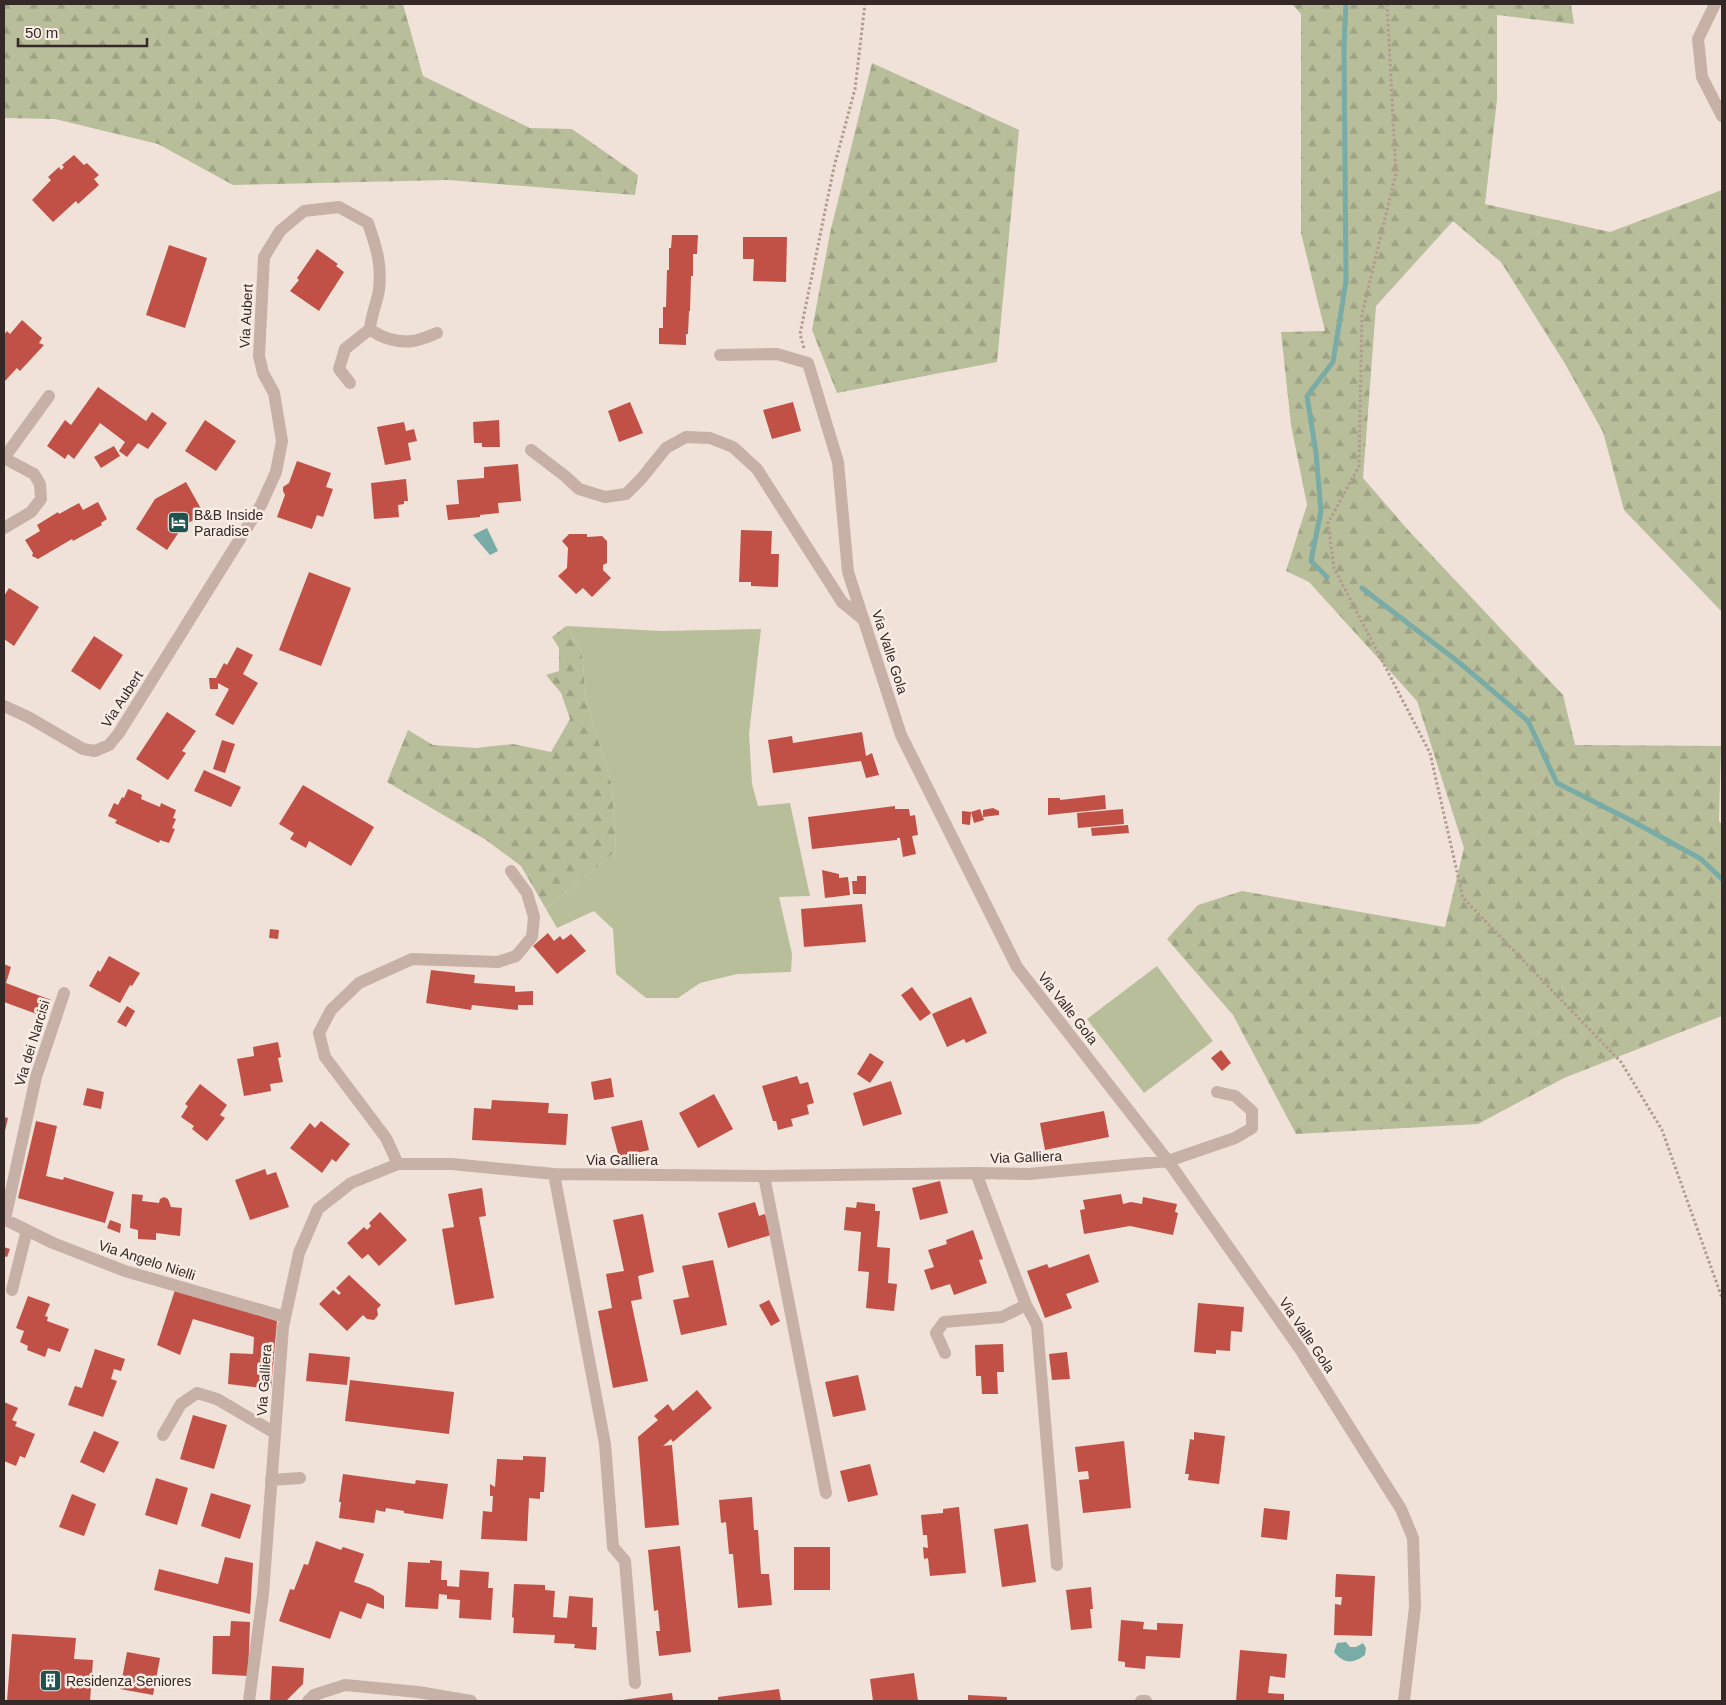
<svg xmlns="http://www.w3.org/2000/svg" width="1726" height="1705" font-family="Helvetica,sans-serif">
<defs>
<pattern id="forest-firs" width="22" height="20" patternUnits="userSpaceOnUse" patternTransform="scale(1.25)"><rect width="22" height="20" fill="#b8be9a"/><path d="M5 1l3.5 6h-7zM16 11l3.5 6h-7z" fill="#9fa385"/></pattern>
</defs>
<rect width="100%" height="100%" fill="#f0e2d9"/>
<!-- green -->
<path fill="#b8be9a" d="M566 626 662 631 761 629 749 734 752 784 758 806 790 803 810 896 779 897 792 954 791 972 737 974 700 983 678 998H646L616 974 613 929 594 911 557 928 546 909 616 851 612 785 586 700 582 651Z
M1157 966 1213 1041 1144 1093 1087 1019Z"/>
<!-- forest -->
<path fill="url(#forest-firs)" d="M4 4H403L423 76 530 128 572 129 638 175 635 195 448 180 233 185 158 144 55 119 4 118Z
M1292 4H1571L1574 24 1497 15V100L1485 204 1610 232 1722 190V612L1624 510 1603 432 1564 362 1501 262 1453 221 1376 306 1363 478 1408 530 1563 695 1575 745 1721 746 1719 821 1722 825V1016L1564 1078 1478 1124 1296 1134 1233 1015 1167 939 1198 905 1242 891 1445 927 1464 848 1417 701 1309 582 1286 571 1307 505 1291 425 1281 332 1325 331 1301 233V14Z
M872 63 1019 130 997 362 837 393 812 330 830 233Z
M566 626 582 651 586 700 612 785 616 851 546 909 521 866 486 840 387 782 408 730 433 745 476 748 513 744 551 752 570 719 561 693 546 675 559 671V648L552 637Z"/>
<!-- water -->
<path fill="#79aca6" d="M487 528 498 551 490 555 473 535Z
M1346 1642 1350 1647H1356L1363 1643 1366 1648 1365 1655C1353 1664 1344 1664 1334 1652L1337 1643Z"/>
<g fill="none" stroke-linecap="round" stroke-linejoin="round">
<!-- stream -->
<path stroke="#79aca6" stroke-width="5" d="M1327 577 1311 561 1321 511 1316 453 1307 396 1333 362 1346 281 1344 46 1346 4
M1362 588 1461 664 1528 721 1557 783 1634 822 1701 859 1722 879"/>
</g>
<!-- building -->
<path fill="#c15146" d="M74 155 84 165 87 163 99 175 94 179 99 185 78 204 76 201 53 222 32 200 51 180 48 177 59 167 61 170 64 167 62 165Z
M672 235H698L697 254H693V276H691L690 311H689L688 334H686V345L659 344V328H663V307H666L667 270H669V248H671Z
M743 237H787L786 282 753 281 754 259H743Z
M169 245 207 258 185 328 146 315Z
M317 249 338 264 336 266 344 272 319 311 290 291 299 280 297 278Z
M22 320 42 338 39 343 44 345 20 371 17 368 4 382V335L7 331 10 334Z
M98 387 146 421 152 412 167 423 148 449 138 443 127 457 119 451 125 442 100 423 74 459 68 454 65 459 47 446 65 420 71 425Z
M630 402 643 433 619 442 608 411Z
M793 402 801 431 772 439 763 410Z
M205 420 236 441 216 471 185 451Z
M499 420 500 447H482V443H474L473 422Z
M404 422 406 431 414 429 417 441 408 443 411 460 385 465 377 427Z
M114 446 120 456 101 468 94 457Z
M297 461 331 473 326 487 333 489 323 517 317 515 312 529 277 517 285 495 283 491V487L289 483Z
M518 464 521 501 498 503 499 513 480 515V517L448 520 446 505 459 504 457 480 484 478V467Z
M406 479 408 501H404V504L398 505 399 517 374 519 371 483Z
M186 482 204 514 183 526 167 550 136 529 155 499Z
M98 502 107 519 101 523 102 525 73 541 72 539 38 559 32 556 33 553 25 540 40 531 37 525 58 512 59 514 79 503 83 510Z
M741 530 772 531 771 554H779L778 587 751 586V582H739Z
M569 534H587V537L602 536 607 541V563L603 565V570L611 578 592 597 583 588 576 594 558 576 567 568 568 548 562 541Z
M309 572 351 588 321 666 279 650Z
M9 588 39 607 14 646 4 639V596Z
M94 636 123 655 100 690 71 671Z
M237 647 253 655 243 674 258 683 233 725 215 715 229 689 218 683V689H210L209 678H216L224 663 227 665Z
M167 712 196 731 182 751 186 753 168 780 136 759Z
M862 732 866 756 872 753 879 775 866 778 861 761 773 773 768 740 792 736 793 743Z
M222 740 235 744 225 773 213 769Z
M204 770 241 787 231 807 194 791Z
M303 785 374 827 351 866 309 841 306 848 290 839 294 833 279 824Z
M128 789 142 795 141 799 160 807 161 803 176 810 173 818 176 819 172 828 175 829 169 843 160 840 159 843 115 823 117 820 108 816 114 803 118 805 122 797 124 798Z
M1105 795 1106 809 1048 815V798H1060V800Z
M895 806V809H909L910 816 915 815 918 835 912 836 916 854 903 857 900 838H897V840L812 849 808 817Z
M993 808 999 811V815L983 817V810Z
M980 809 984 820 974 823 971 812Z
M1123 809 1124 824 1078 828 1077 813Z
M962 811 971 812 970 825 962 824Z
M1128 825 1129 833 1092 836 1091 828Z
M822 870 839 874V878L848 877 850 895 825 898Z
M857 876H866V894H853L852 881H857Z
M862 904 866 942 804 947 801 909Z
M270 929 279 930 278 939 269 938Z
M548 933 554 941 560 936 563 940 571 934 586 951 557 974 533 946Z
M109 956 140 973 132 986 130 985 120 1003 89 986 98 970 100 972Z
M4 964 11 967 6 983 51 1000 45 1017 4 1002Z
M431 970 475 975 474 983 515 986V992L533 991V1005H518V1010L472 1005 471 1010 426 1003Z
M912 987 931 1013 920 1021 901 995Z
M971 997 987 1033 966 1043 964 1039 947 1047 932 1014Z
M127 1006 135 1011 126 1027 117 1022Z
M278 1042 281 1057 278 1058 283 1082 270 1084 271 1091 244 1096 237 1059 254 1056 253 1047Z
M1221 1050 1231 1063 1222 1071 1211 1058Z
M870 1053 884 1062 870 1083 857 1074Z
M797 1076 800 1084 808 1082 814 1103 807 1105 809 1114 791 1119 793 1126 778 1130 776 1121H773L762 1086Z
M611 1078 614 1097 594 1100 591 1082Z
M891 1081 902 1114 863 1126 853 1093Z
M200 1084 227 1105 220 1115 225 1118 207 1141 192 1129 194 1126 181 1117 188 1106 185 1104Z
M87 1088 104 1092 101 1109 83 1105Z
M714 1094 733 1129 698 1148 679 1113Z
M492 1100 549 1103 548 1113 568 1114 566 1145 472 1140 474 1108 491 1109Z
M1104 1111 1109 1137 1045 1150 1040 1123Z
M4 1117 8 1118 4 1135Z
M642 1120 649 1150 619 1157 611 1127Z
M36 1121 57 1126 46 1176 63 1180 64 1177 114 1192 105 1223 18 1198Z
M321 1121 350 1144 336 1162 332 1159 322 1173 290 1148 310 1123 315 1128Z
M265 1169 267 1175 276 1172 289 1207 250 1220 235 1180Z
M940 1181 948 1213 920 1220 912 1188Z
M482 1188 486 1216 479 1217 494 1298 455 1305 442 1229 454 1227 448 1194Z
M132 1194 143 1195 142 1201 159 1203 160 1199 164 1197 168 1199 171 1207 182 1208 180 1236 156 1233V1240L138 1239V1230L130 1228Z
M1121 1194 1123 1204 1131 1202 1142 1204 1143 1197 1177 1204 1175 1212 1178 1213 1173 1235 1130 1226 1084 1234 1080 1210 1085 1209 1083 1200Z
M755 1202 759 1216 765 1214 771 1235 728 1248 718 1213Z
M857 1202 875 1204V1211H880L877 1247 890 1248 888 1283 897 1284 894 1311 866 1308 869 1272 858 1271 861 1232 844 1230 846 1207 856 1208Z
M380 1212 407 1240 379 1266 368 1254 362 1259 347 1243 364 1227 367 1230 371 1226 369 1223Z
M643 1214 654 1272 638 1276 642 1299 631 1301 648 1381 613 1388 598 1311 612 1308 606 1274 624 1271 613 1220Z
M110 1220 121 1224 120 1233 107 1228Z
M973 1230 983 1259 979 1260 987 1283 954 1295 950 1284 931 1290 924 1270 934 1267 928 1250 947 1244 946 1240Z
M4 1247 10 1249 7 1257 4 1256Z
M1089 1254 1099 1282 1066 1294 1072 1308 1045 1318 1027 1271 1047 1264 1049 1268Z
M713 1260 727 1325 681 1335 673 1300 689 1297 682 1266Z
M349 1275 381 1305 377 1309 378 1315 374 1320 367 1319 363 1315 347 1331 319 1304 333 1290 339 1295 341 1293 336 1288Z
M175 1290 277 1321 271 1389 228 1384 230 1353 253 1354 254 1337 193 1319 180 1355 157 1345Z
M28 1296 50 1304 45 1316 48 1317 47 1321 69 1329 60 1352 48 1348 45 1357 27 1350 28 1346 20 1342 24 1331 16 1328Z
M769 1300 780 1321 771 1326 759 1305Z
M1198 1303 1244 1307 1242 1332 1231 1331 1230 1351 1216 1350V1354L1194 1352Z
M1003 1344 1004 1372H997L998 1394H982L981 1376H976L975 1345Z
M95 1349 125 1359 121 1371 114 1369 111 1379 117 1381 103 1417 68 1405 75 1386 82 1388Z
M1067 1352 1070 1379 1052 1380 1049 1354Z
M309 1353 350 1357 347 1385 306 1381Z
M858 1375 866 1410 833 1417 825 1382Z
M350 1380 454 1392 449 1434 345 1421Z
M697 1390 712 1408 673 1442 671 1439 663 1446 672 1445 679 1525 645 1528 638 1437 658 1420 654 1416 668 1404 673 1411Z
M4 1402 18 1408 12 1420 17 1422 15 1426 35 1434 25 1458 20 1456 16 1466 4 1461Z
M193 1415 227 1425 214 1469 180 1459Z
M94 1431 119 1442 104 1473 80 1462Z
M1194 1432 1225 1436 1219 1484 1188 1480 1189 1474H1185L1190 1439 1194 1440Z
M1124 1441 1131 1508 1083 1513 1079 1480 1089 1479 1088 1471 1078 1472 1075 1447Z
M523 1456 546 1457 544 1492H540V1499L529 1498 527 1541 481 1539 483 1511 492 1512 493 1496H490V1484L495 1487 497 1459 523 1460Z
M870 1464 878 1495 848 1502 840 1471Z
M343 1474 415 1484 416 1480 448 1484 443 1519 404 1513V1511L386 1508 385 1512 376 1510 374 1523 339 1518 341 1502H339Z
M156 1478 188 1488 177 1525 145 1515Z
M211 1493 251 1505 240 1539 201 1526Z
M72 1494 96 1504 84 1536 59 1527Z
M752 1497 754 1530H758L761 1574H769L772 1605 738 1608 733 1554H729L726 1522 721 1523 719 1500Z
M959 1507 966 1573 930 1576 928 1558 924 1559 923 1547 928 1548 927 1535H923L921 1515 943 1513V1509Z
M1264 1508 1290 1511 1287 1540 1261 1537Z
M1028 1524 1036 1582 1002 1587 994 1529Z
M316 1541 341 1550 343 1547 364 1554 354 1582 371 1588 384 1596V1609L367 1603 361 1619 340 1611 330 1639 279 1621 290 1589 294 1590 304 1564 308 1565Z
M680 1546 691 1652 659 1656 656 1631H660L658 1610 654 1611 648 1550Z
M794 1547H830V1590H794Z
M225 1557 253 1563 250 1614 154 1590 159 1569 218 1584Z
M430 1560 442 1561 441 1580H447V1586L459 1587 460 1570 489 1572 488 1588H493L491 1620 459 1618 460 1600 447 1599V1595L439 1594 438 1609 405 1607 408 1562 430 1563Z
M1336 1574 1375 1576 1372 1636 1334 1635 1335 1604 1341 1605 1342 1597H1335Z
M514 1584 545 1585V1590L555 1591 553 1617 567 1618 569 1596 593 1598 592 1627H597L596 1650 574 1648 575 1644 554 1643 555 1635 513 1633 514 1618 512 1617Z
M1091 1587 1093 1609H1090L1092 1628 1071 1630 1066 1590Z
M1121 1620 1144 1622 1143 1629 1157 1630V1623L1183 1624 1180 1658 1146 1656 1145 1669 1125 1667V1662L1118 1661Z
M231 1621 250 1622 248 1676 212 1674 213 1636H230Z
M12 1634 76 1638 74 1659 93 1660 90 1701H7Z
M1240 1650 1287 1654 1285 1678 1270 1676 1268 1693 1284 1694V1701H1236Z
M127 1652 160 1658 153 1695 120 1689Z
M272 1666 304 1668 303 1684 286 1701H270Z
M914 1673 918 1701H873L870 1679Z
M779 1689 781 1701H718V1697Z
M672 1693 673 1701H622V1700Z
M968 1695 1007 1697V1701H968Z"/>
<g fill="none" stroke-linecap="round" stroke-linejoin="round">
<!-- path -->
<path stroke="#b39a90" stroke-width="3" stroke-dasharray="2.5 2.5" stroke-linecap="butt" d="M1387 4 1396 173 1362 314 1359 466 1328 523 1334 568 1430 753 1463 898 1621 1062 1662 1130 1722 1298
M804 348 800 334 834 167 855 89 865 4"/>
<!-- minor -->
<path stroke="#c7b0a6" stroke-width="12" d="M1715 4 1698 39 1702 77 1722 116
M720 355 777 354 808 363 838 462 848 572 901 735 1017 967 1168 1161 1300 1349 1401 1509 1413 1538 1415 1607 1404 1701
M350 383 339 369 345 349 370 329
M531 450 565 476 579 489 605 497 626 494 641 479 666 448 686 437 710 438 733 447 757 469 842 602 864 620
M4 458 34 474 40 484 41 499 31 512 4 528
M4 458 49 396
M4 706 28 717 83 749 95 751 109 745 119 733 261 505 276 472 282 441 274 393 263 373 259 356 264 257 280 231 304 211 339 207 368 223C376 247 382 263 379 290 377 303 371 315 370 329 381 338 398 343 413 341 421 340 429 336 437 333
M398 1164 386 1138 325 1057 319 1033 331 1010 359 983 412 959 498 962 516 956 532 937 534 917 527 893 511 871
M976 1173 1026 1305 1037 1325 1057 1565
M554 1174 605 1444 613 1547 625 1561 635 1683
M764 1176 826 1493
M4 1219 53 1243 125 1271 285 1317
M5 1219 36 1077 64 993
M12 1290 27 1230
M945 1353 936 1333 944 1322 1002 1317 1026 1305
M163 1435 181 1404 197 1393 217 1399 275 1433
M271 1480 300 1478
M249 1701 263 1594 283 1327 299 1253 318 1209 351 1183 398 1164H452L554 1174 764 1176 976 1173 1029 1174 1168 1161 1235 1138 1252 1128V1111L1235 1096 1217 1092
M308 1701 314 1695 345 1685 418 1692 471 1701
M1141 1701H1146"/>
</g>
<!-- icons -->
<defs>
<symbol id="hotel-square" viewBox="-11 -11 22 22"><rect x="-9" y="-9" width="18" height="18" rx="4" fill="#1e534f" stroke="#f8ece5"/><path d="M-6-4.5h1.5V1H6V5H4.5V3h-9V5H-6ZM-4 0a1.8 1.8 0 1 1 3.6 0ZM.5 0V-2.5h3Q6-2.5 6 0Z" fill="#fff"/></symbol>
<symbol id="building-square" viewBox="-11 -11 22 22"><rect x="-9" y="-9" width="18" height="18" rx="4" fill="#1e534f" stroke="#f8ece5"/><path d="M-4-6H4V6H1V3H-1V6H-4ZM-2.5-4.3h1.7v1.8h-1.7ZM.8-4.3h1.7v1.8H.8ZM-2.5-1h1.7V.8h-1.7ZM.8-1h1.7V.8H.8Z" fill="#fff"/></symbol>
</defs>
<g fill-rule="evenodd">
<use href="#hotel-square" x="166" y="510" width="25" height="25"/>
<use href="#building-square" x="38" y="1668" width="25" height="25"/>
</g>
<g text-anchor="middle" stroke-width="5" stroke-linejoin="round" paint-order="stroke">
<!-- street labels -->
<g font-size="14" fill="#342926" stroke="#f8ece5">
<text transform="translate(246 316) rotate(-87)" y="5">Via Aubert</text>
<text transform="translate(890 652) rotate(72)" y="5">Via Valle Gola</text>
<text transform="translate(122 699) rotate(-57)" y="5">Via Aubert</text>
<text transform="translate(1068 1008) rotate(52)" y="5">Via Valle Gola</text>
<text transform="translate(32 1043) rotate(-73)" y="5">Via dei Narcisi</text>
<text transform="translate(1026 1157) rotate(-2)" y="5">Via Galliera</text>
<text x="622" y="1165">Via Galliera</text>
<text transform="translate(147 1260) rotate(18)" y="5">Via Angelo Nielli</text>
<text transform="translate(1307 1335) rotate(56)" y="5">Via Valle Gola</text>
<text transform="translate(264 1380) rotate(-86)" y="5">Via Galliera</text>
</g>
<!-- poi labels -->
<g font-size="14" fill="#342926" stroke="#f8ece5" text-anchor="start">
<text x="194" y="520">B&amp;B Inside<tspan x="194" dy="16">Paradise</tspan></text>
<text x="66" y="1686">Residenza Seniores</text>
</g>
</g>
<!-- border -->
<rect width="1726" height="1705" fill="none" stroke="#342926" stroke-width="10"/>
<!-- scale -->
<path d="M18 38v8h129v-8" fill="none" stroke="#342926" stroke-width="2.5"/>
<text x="25" y="38" font-size="15" fill="#342926" stroke="#f8ece5" stroke-width="4" paint-order="stroke">50 m</text>
</svg>
